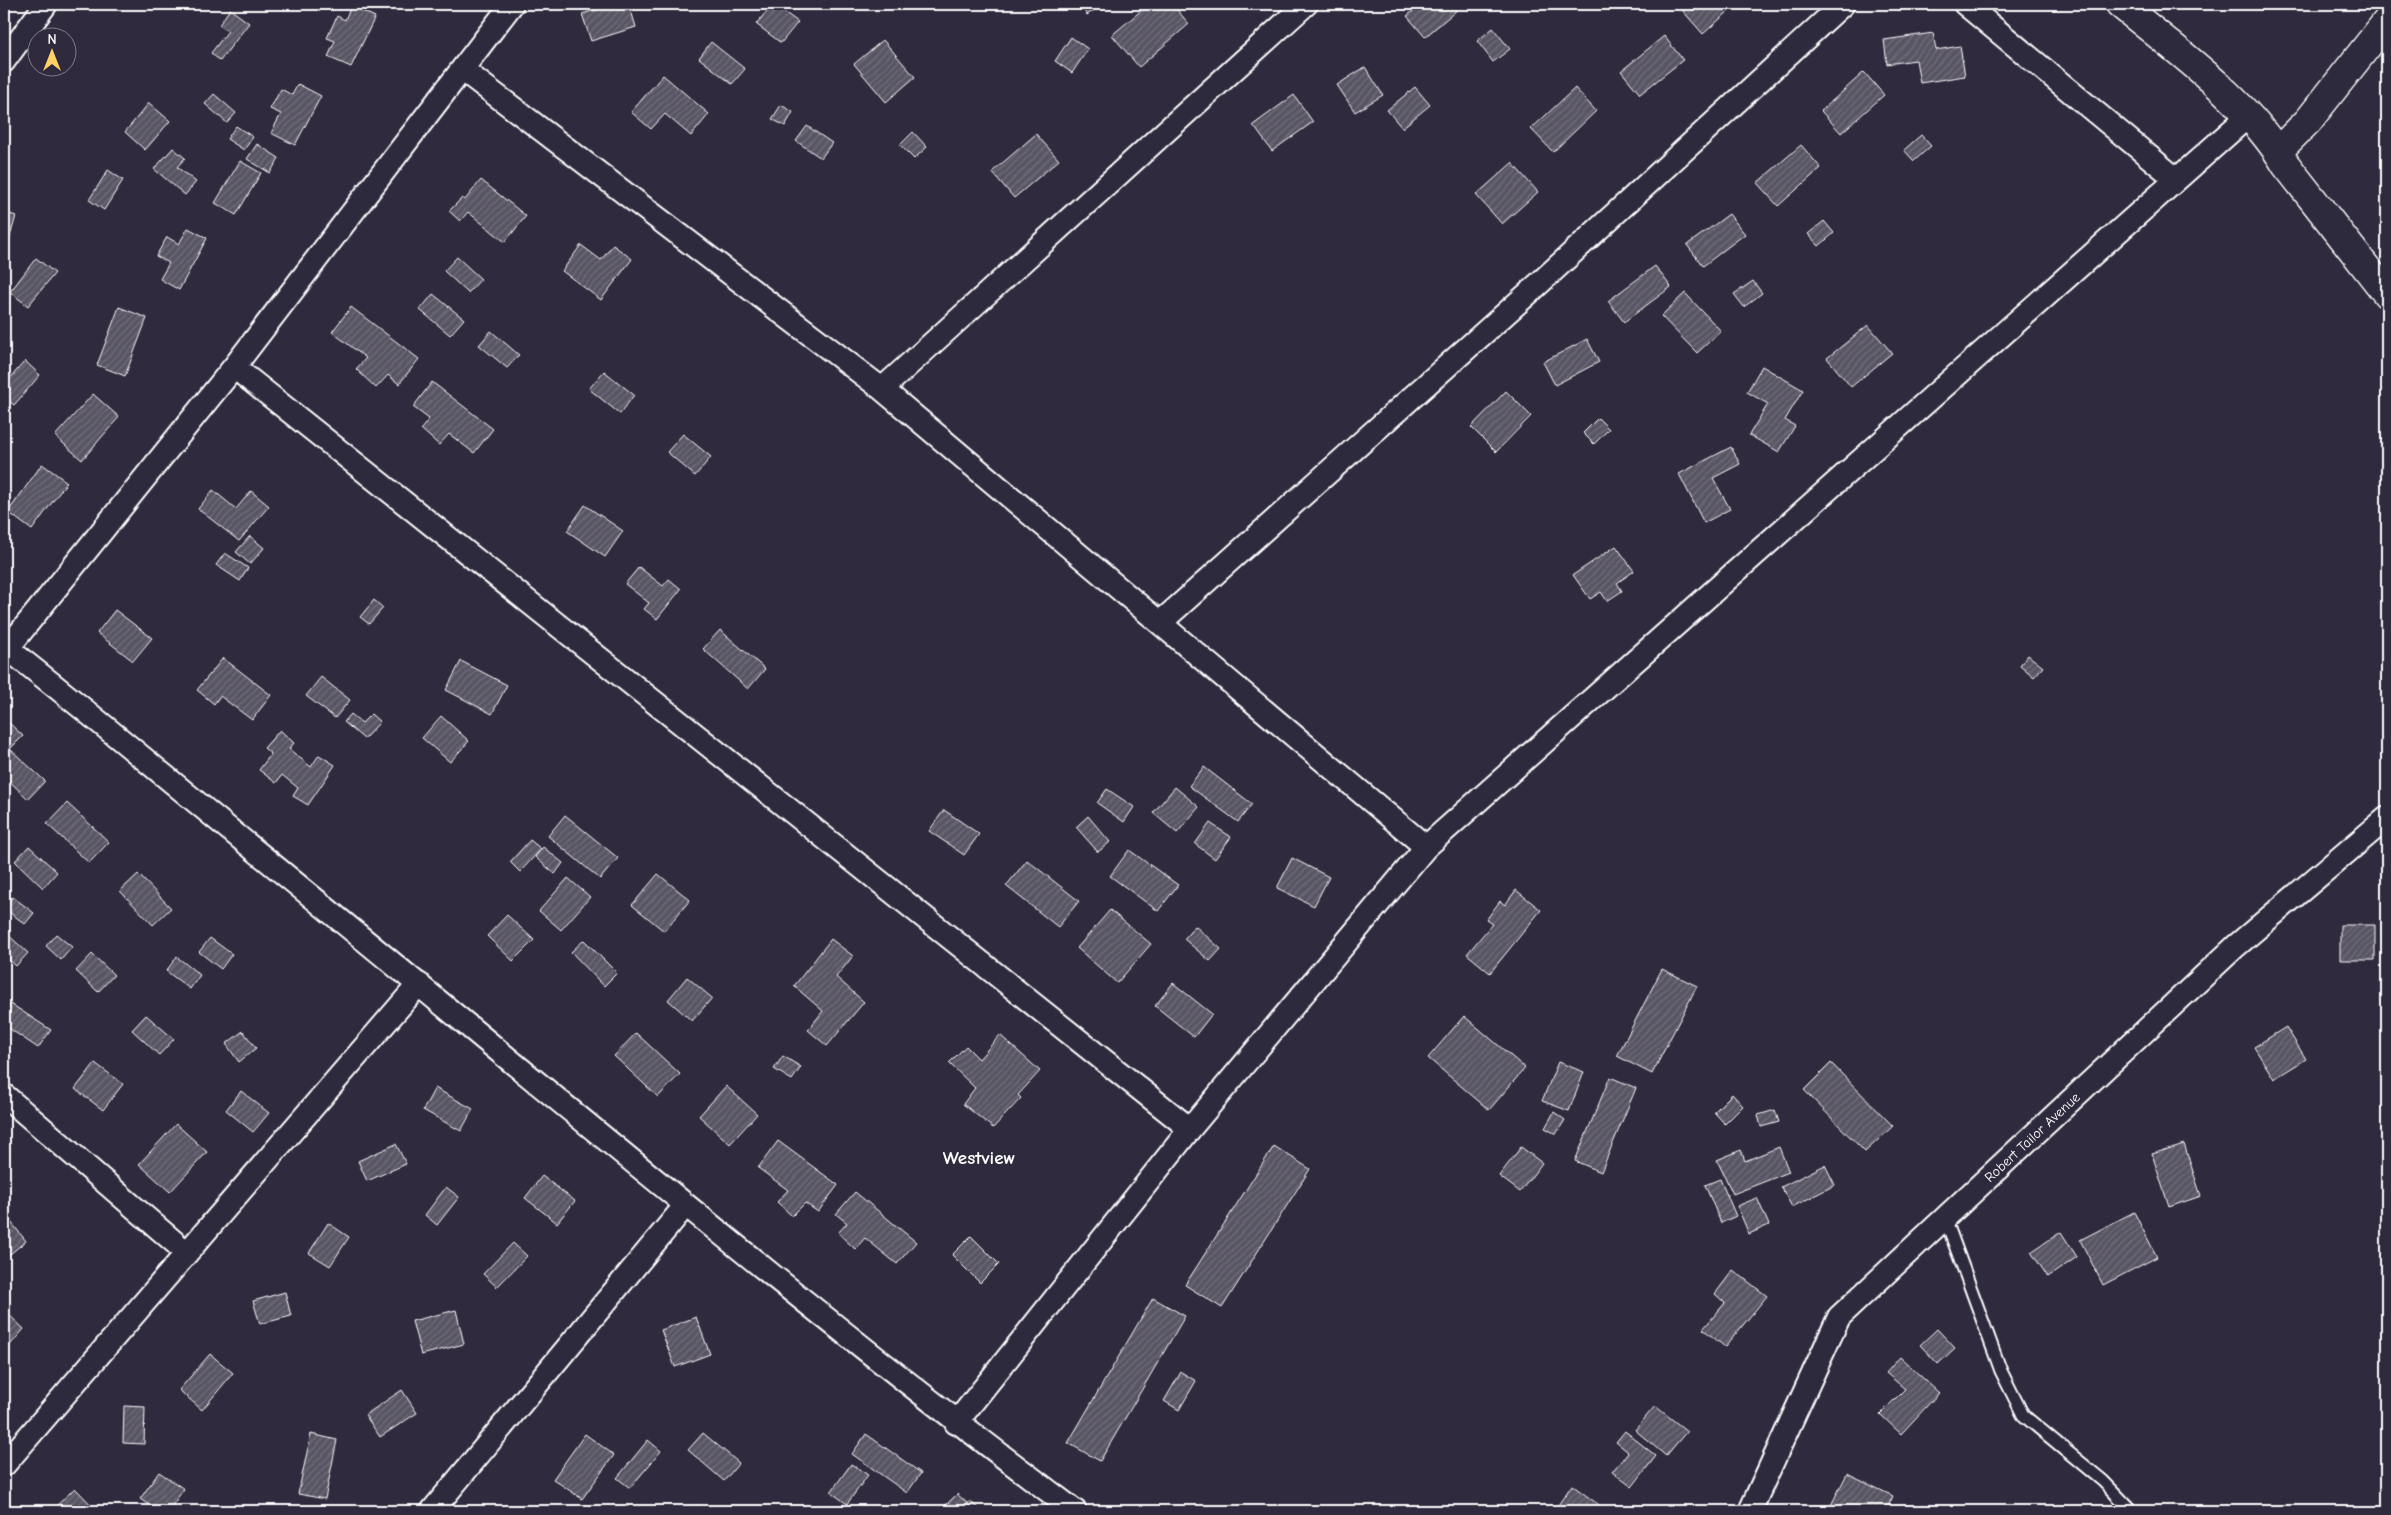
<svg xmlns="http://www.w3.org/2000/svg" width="2391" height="1515" font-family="'Comic Neue',sans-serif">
<defs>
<pattern id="building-hatch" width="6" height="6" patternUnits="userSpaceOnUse" patternTransform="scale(1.25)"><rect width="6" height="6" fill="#595564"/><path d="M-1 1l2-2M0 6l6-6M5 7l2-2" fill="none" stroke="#726e7b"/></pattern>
</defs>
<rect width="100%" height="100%" fill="#2f2a3d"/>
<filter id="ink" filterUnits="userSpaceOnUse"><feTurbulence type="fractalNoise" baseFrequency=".02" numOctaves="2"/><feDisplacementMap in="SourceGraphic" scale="10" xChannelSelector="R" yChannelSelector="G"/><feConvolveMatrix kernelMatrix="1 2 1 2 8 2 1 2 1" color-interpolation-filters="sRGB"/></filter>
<g filter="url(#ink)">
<!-- building -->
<path fill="url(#building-hatch)" stroke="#fff" d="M616 4H629L636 27 591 41 582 14Z
M773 4 798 22 781 43 756 24Z
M1079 4H1103L1087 15Z
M1149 4H1172L1189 24 1139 67 1112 35Z
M1421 4H1464L1425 37 1407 16Z
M1689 4H1737L1703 34 1682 10Z
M351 6 375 17 351 67 328 57 335 41 327 38 337 16 345 20Z
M230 9 249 23 220 61 211 53 228 31 219 25Z
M1493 28 1510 49 1493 62 1477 41Z
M1933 33 1936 50 1960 46 1965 76 1920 83 1916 60 1887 64 1884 40Z
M1664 36 1683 60 1640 94 1621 71Z
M1071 37 1088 49 1072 73 1055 61Z
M883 40 915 77 886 102 854 64Z
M711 42 745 69 732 84 699 58Z
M1365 67 1383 95 1355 112 1337 85Z
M1864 72 1884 95 1841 133 1821 111Z
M663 75 709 114 691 136 665 114 651 129 631 112Z
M298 84 321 96 295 145 271 133 281 114 270 109 281 89 292 95Z
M1415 87 1430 105 1402 128 1387 110Z
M1575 88 1596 111 1553 152 1531 129Z
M214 94 236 113 227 123 205 104Z
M1294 95 1313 122 1272 151 1253 125Z
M149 103 170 121 145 150 125 132Z
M781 105 793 112 785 126 772 119Z
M236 126 253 137 244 150 227 139Z
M807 126 832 143 821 158 796 141Z
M913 132 927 147 914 159 900 145Z
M1036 134 1059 160 1014 198 992 172Z
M1921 135 1931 146 1914 161 1904 150Z
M257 144 279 158 270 173 247 159Z
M1801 145 1821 168 1778 206 1757 183Z
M173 148 185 158 177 167 196 182 185 195 154 169Z
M240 161 261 173 236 215 215 203Z
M1512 163 1538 192 1502 224 1476 195Z
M108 170 123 180 104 210 89 200Z
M481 180 526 216 505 242 468 212 460 221 449 211 462 198 465 200Z
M4 212 16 216 4 257Z
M1729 214 1745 234 1703 266 1687 245Z
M1824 221 1834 233 1819 246 1808 234Z
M188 228 207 238 179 290 160 279 169 263 156 256 167 237 179 244Z
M581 245 601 260 613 245 632 259 601 300 562 271Z
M457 257 481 279 468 293 444 271Z
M36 258 55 273 28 306 10 292Z
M1655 266 1671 287 1624 322 1608 301Z
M1753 281 1762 293 1744 307 1734 294Z
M1685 293 1721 331 1697 353 1661 316Z
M433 294 464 319 450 335 420 310Z
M119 307 147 318 125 376 97 365Z
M351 307 419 359 399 384 388 375 376 388 356 369 366 358 332 332Z
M1868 325 1892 353 1851 387 1827 358Z
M491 331 519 355 507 368 479 345Z
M1587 339 1599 362 1555 385 1543 362Z
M25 361 40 375 14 405 4 397V385Z
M1762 366 1803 390 1785 420 1795 426 1779 452 1749 435 1768 404 1747 392Z
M604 371 634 395 620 414 589 389Z
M432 382 493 429 474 453 449 434 439 445 421 429 429 419 413 407Z
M1506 391 1531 416 1496 452 1471 427Z
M93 394 119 417 82 460 55 436Z
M1598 418 1609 429 1594 444 1583 433Z
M683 434 711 457 695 476 667 452Z
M1731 447 1740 464 1713 478 1730 509 1704 523 1679 474Z
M42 464 67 482 32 530 8 512Z
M213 490 236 509 251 491 269 506 239 541 198 509Z
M585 505 623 531 605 557 567 531Z
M250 536 264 548 250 564 236 552Z
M1616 546 1634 571 1617 583 1622 591 1607 601 1601 592 1590 599 1573 575Z
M225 553 248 568 240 581 216 565Z
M639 567 663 586 669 579 681 589 657 619 644 609 649 603 625 584Z
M374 600 383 608 369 624 360 617Z
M115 610 152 638 133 661 97 633Z
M720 630 765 669 748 689 703 649Z
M2028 655 2043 667 2034 677 2020 665Z
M223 658 271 695 252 720 220 696 214 704 197 690Z
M461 661 507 685 492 714 446 690Z
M321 677 350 700 335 718 306 696Z
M351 714 362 723 371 714 380 722 364 739 344 722Z
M441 716 469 741 450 762 422 738Z
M5 719 23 736 10 749 45 781 28 799 4 776Z
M280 730 294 743 289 749 311 767 319 755 335 765 308 805 293 796 298 788 282 775 276 783 259 770 271 754 264 748Z
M1204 767 1252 804 1238 822 1189 786Z
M1175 787 1199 807 1177 833 1153 813Z
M1107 789 1134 807 1124 822 1097 803Z
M67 803 109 842 89 863 47 824Z
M944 810 979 834 964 855 929 831Z
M565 815 618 858 600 879 548 836Z
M1088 816 1110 842 1098 852 1076 827Z
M1210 823 1231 837 1215 859 1195 844Z
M530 840 541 849 520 872 510 862Z
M29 846 57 872 43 888 15 861Z
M543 847 563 863 555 874 535 857Z
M1129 850 1178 885 1158 911 1110 876Z
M1292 858 1329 877 1314 906 1277 888Z
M1027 860 1079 901 1058 927 1006 886Z
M138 874 171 908 153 925 120 891Z
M658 874 690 900 664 931 632 905Z
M568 878 590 897 561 930 539 911Z
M1516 890 1541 910 1490 973 1467 954 1492 924 1486 920 1500 901 1505 905Z
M13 897 34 913 25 924 4 908Z
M1110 910 1151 944 1117 983 1077 948Z
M507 915 534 940 513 961 487 936Z
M2340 925H2375V960H2340Z
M1195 926 1221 949 1210 961 1184 939Z
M6 933 28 953 16 966 4 955Z
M56 934 72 947 61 960 46 946Z
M210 938 232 954 221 969 199 952Z
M831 939 853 956 836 977 864 1002 827 1046 808 1030 823 1011 794 986Z
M584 940 617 973 604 986 571 952Z
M92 954 114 975 98 992 76 971Z
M177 957 200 975 190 989 166 971Z
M1662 969 1697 986 1652 1074 1617 1056Z
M687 977 712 998 692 1021 668 1000Z
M1173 983 1212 1014 1194 1037 1155 1006Z
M11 1004 51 1030 38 1048 4 1025V1015Z
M146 1015 174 1039 159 1055 132 1030Z
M1464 1016 1525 1068 1489 1110 1428 1058Z
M2286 1027 2306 1059 2274 1079 2254 1047Z
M243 1031 256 1048 239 1062 226 1044Z
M636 1033 680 1074 658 1097 614 1056Z
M1000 1035 1040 1071 1018 1095 1021 1098 993 1128 963 1104 975 1088 949 1063 966 1046 979 1059Z
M783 1056 801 1067 792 1080 774 1069Z
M1558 1062 1584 1072 1569 1111 1542 1101Z
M95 1063 123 1084 103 1110 75 1089Z
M1831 1063 1893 1126 1865 1152 1804 1090Z
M1610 1077 1636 1088 1601 1172 1575 1161Z
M726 1086 757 1114 730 1144 699 1116Z
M435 1088 473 1109 461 1131 423 1110Z
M241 1091 269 1113 253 1132 226 1110Z
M1732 1094 1743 1106 1725 1124 1714 1112Z
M1775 1110 1779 1122 1761 1127 1758 1115Z
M1554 1112 1565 1120 1556 1134 1545 1128Z
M176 1124 207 1152 170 1192 139 1164Z
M778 1141 838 1185 818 1212 805 1203 792 1216 777 1202 788 1190 758 1168Z
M396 1144 406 1164 367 1181 358 1161Z
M2184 1144 2201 1196 2169 1207 2152 1154Z
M1274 1146 1310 1169 1222 1308 1185 1285Z
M1521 1147 1542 1163 1520 1192 1499 1176Z
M1779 1147 1789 1172 1733 1194 1717 1160 1741 1150 1745 1161Z
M1825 1165 1835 1185 1792 1207 1781 1187Z
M542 1176 575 1201 557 1223 525 1198Z
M1720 1179 1736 1216 1721 1223 1705 1185Z
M446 1187 459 1197 437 1225 425 1215Z
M855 1192 916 1242 897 1264 865 1238 855 1249 838 1233 847 1223 836 1214Z
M1757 1198 1769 1225 1749 1234 1737 1206Z
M2134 1212 2157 1257 2103 1285 2080 1240Z
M11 1222 26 1241 5 1258 4 1228Z
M328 1223 349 1237 330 1266 309 1253Z
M2061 1232 2077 1257 2048 1277 2031 1252Z
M971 1236 999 1264 980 1283 952 1255Z
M513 1243 527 1256 497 1287 483 1274Z
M1733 1270 1767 1296 1725 1347 1703 1329 1725 1303 1715 1294Z
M285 1292 291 1316 260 1324 253 1301Z
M1153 1298 1185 1316 1100 1461 1068 1443Z
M456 1310 464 1344 421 1355 412 1321Z
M6 1312 24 1329 4 1352V1314Z
M696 1317 710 1354 675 1367 661 1330Z
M1937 1329 1955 1348 1938 1364 1920 1345Z
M210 1354 233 1373 202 1410 179 1390Z
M1900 1357 1939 1393 1901 1434 1880 1414 1905 1389 1886 1373Z
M1181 1372 1196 1381 1179 1410 1164 1401Z
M402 1390 417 1413 380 1437 365 1415Z
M124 1406 145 1407 144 1444 123 1443Z
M1655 1406 1687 1431 1666 1456 1635 1430Z
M1625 1431 1656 1456 1632 1487 1612 1472 1628 1452 1616 1442Z
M703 1433 739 1463 724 1481 688 1450Z
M311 1434 337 1440 325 1499 298 1494Z
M585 1434 614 1455 582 1499 553 1479Z
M866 1434 921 1473 907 1493 852 1454Z
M648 1440 661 1451 630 1488 617 1478Z
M851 1464 868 1475 847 1504 831 1492Z
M159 1472 184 1489 168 1511H158L140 1499Z
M1847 1474 1893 1496 1886 1511H1828Z
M1572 1485 1603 1508 1610 1511H1554Z
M75 1488 97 1511H51Z
M957 1494 968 1504 970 1501 981 1511H940Z
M697 1505 705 1511H691Z"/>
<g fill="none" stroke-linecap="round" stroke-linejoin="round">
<defs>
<path id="service" d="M1945 1218 2001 1371 2023 1415 2103 1481 2132 1511"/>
<path id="minor" d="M1965 4 2176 179
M4 61 46 4
M463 70 882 389 1426 847
M234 367 1190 1129
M882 389 1306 4
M1161 622 1532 290 1843 4
M4 646C82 706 158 771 235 834 514 1061 787 1296 1075 1511
M7 649 234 367 512 4
M4 1095 187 1253
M956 1423 1190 1129 1426 847 2247 117
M4 1465 419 984
M432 1511 685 1206
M1750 1511 1839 1317 2236 946 2387 818"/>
<path id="tertiary" d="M2278 151 2308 121 2387 21"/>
<path id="secondary" d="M2120 4C2177 51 2248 101 2286 165L2387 294"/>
</defs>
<!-- service casing -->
<use href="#service" stroke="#fff" stroke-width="15"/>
<!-- minor casing -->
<use href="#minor" stroke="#fff" stroke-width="26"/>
<!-- tertiary casing -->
<use href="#tertiary" stroke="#fff" stroke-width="31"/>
<!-- secondary casing -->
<use href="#secondary" stroke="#fff" stroke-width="31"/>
<!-- service -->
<use href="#service" stroke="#2f2a3d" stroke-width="11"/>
<!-- minor -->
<use href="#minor" stroke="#2f2a3d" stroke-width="22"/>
<!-- tertiary -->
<use href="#tertiary" stroke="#2f2a3d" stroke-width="28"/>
<!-- secondary -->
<use href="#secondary" stroke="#2f2a3d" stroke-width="28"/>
</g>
</g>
<g text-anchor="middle" stroke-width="4" stroke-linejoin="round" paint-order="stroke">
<!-- street labels -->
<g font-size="14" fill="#fff" stroke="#2f2a3d">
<text transform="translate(2032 1137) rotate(-43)" y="5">Robert Tailor Avenue</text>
</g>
<!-- district labels -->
<g font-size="19" font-weight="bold" fill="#fff" stroke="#2f2a3d">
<text x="979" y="1164">Westview</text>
</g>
</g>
<!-- margin -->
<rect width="2391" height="1515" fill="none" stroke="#2f2a3d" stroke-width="20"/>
<rect x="10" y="10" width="2371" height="1495" fill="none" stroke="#fff" stroke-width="2" filter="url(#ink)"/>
<!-- north arrow -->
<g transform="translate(52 52)"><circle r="24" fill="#2f2a3d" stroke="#827f8b"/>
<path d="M0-4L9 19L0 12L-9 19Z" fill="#ffd166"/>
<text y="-8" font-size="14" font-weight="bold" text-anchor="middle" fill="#ffffff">N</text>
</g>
</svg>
